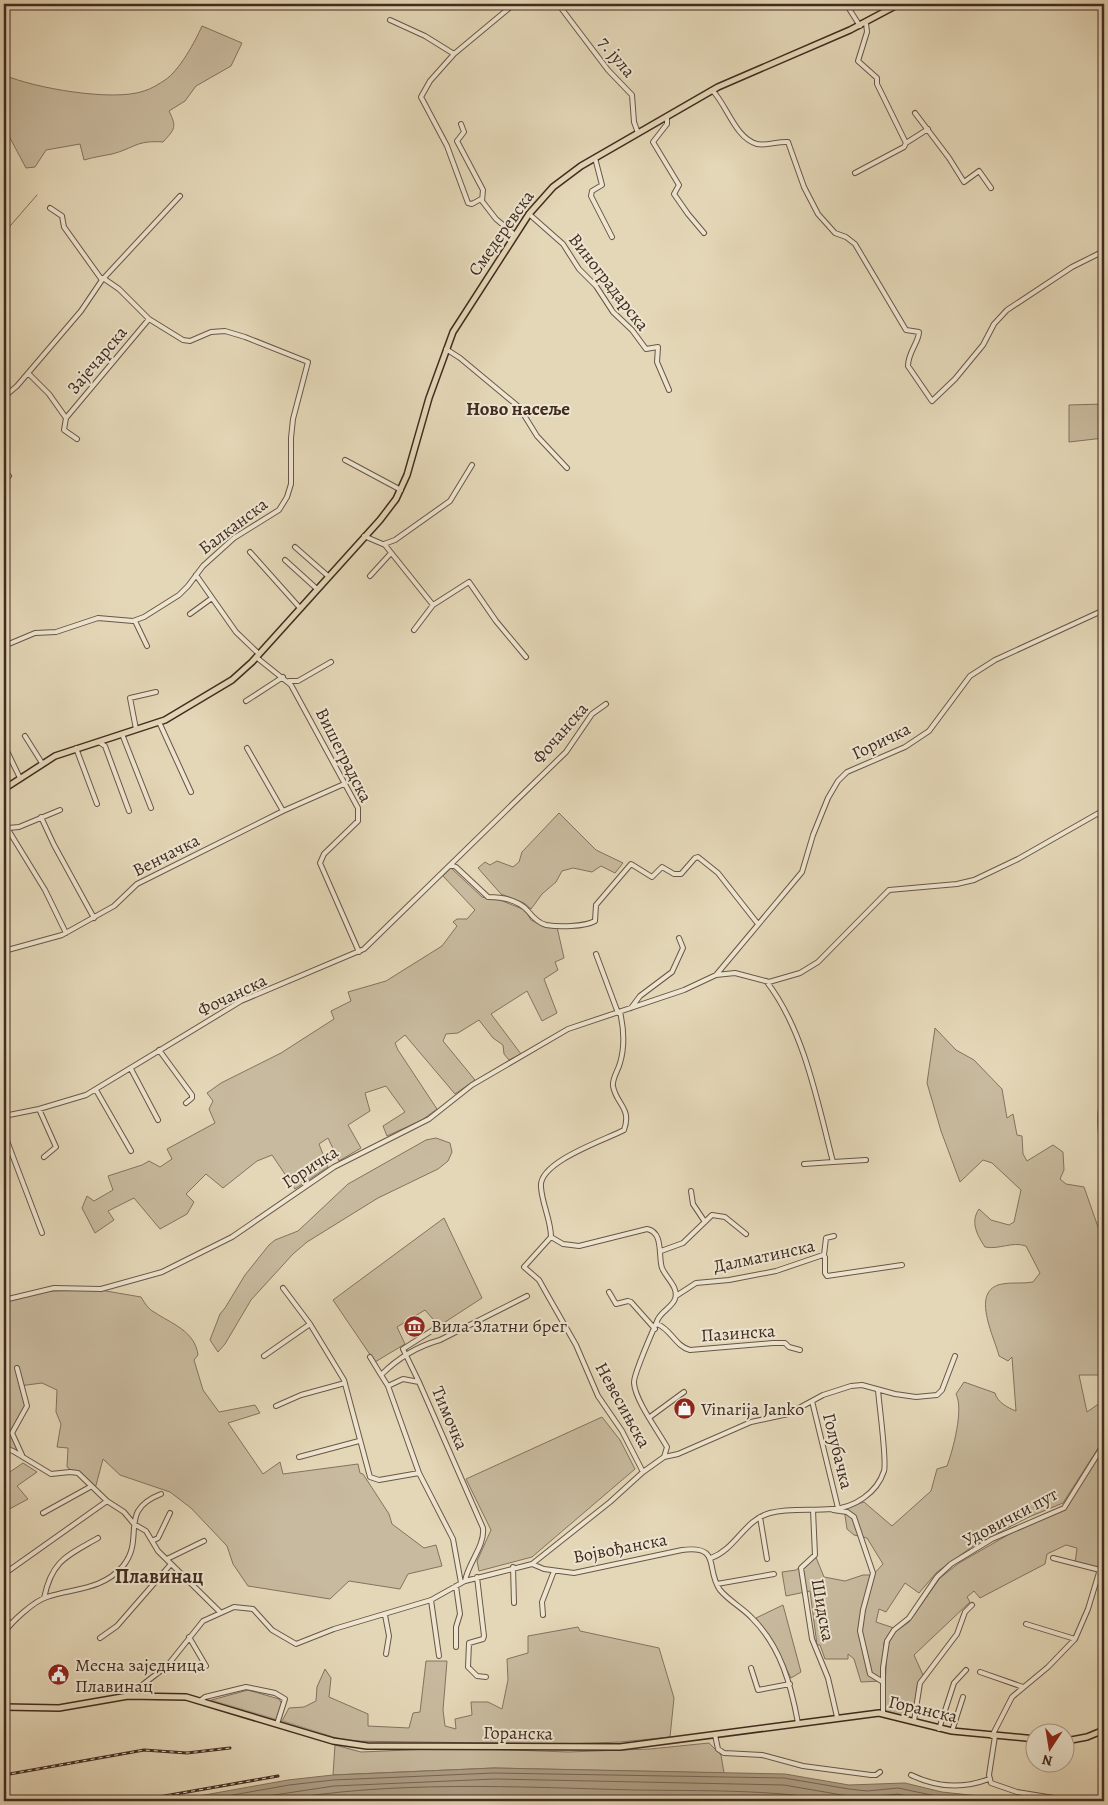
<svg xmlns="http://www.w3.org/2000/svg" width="1108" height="1805" font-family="Alegreya,serif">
<rect width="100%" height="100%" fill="#e4d7b7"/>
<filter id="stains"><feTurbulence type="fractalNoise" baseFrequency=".004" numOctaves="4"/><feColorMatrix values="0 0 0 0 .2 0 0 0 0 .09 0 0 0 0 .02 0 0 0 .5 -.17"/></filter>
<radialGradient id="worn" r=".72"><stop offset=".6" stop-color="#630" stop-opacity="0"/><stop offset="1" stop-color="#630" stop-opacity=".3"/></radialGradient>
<!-- green -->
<path fill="#c8ba9e" stroke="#847260" d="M202 26 242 43 231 66 196 86 185 101 169 111C177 127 175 129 163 142 136 140 135 148 112 154 102 156 94 157 84 160L80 144 46 150 35 167 26 168 10 138 4 136V75C34 88 113 102 144 91 151 89 159 84 165 80 179 71 195 42 202 26Z
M1104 404V438L1069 442V405Z
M559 813 596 850 623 863 615 873 601 866 592 872 573 868 562 871 556 882 542 894 531 909 524 903 501 894 478 868 485 862 490 865 497 861 513 867 519 862 522 852Z
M451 868 482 897 500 900 525 910 531 920 546 927H557L564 958 555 962 558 970 544 979 557 1013 542 1021 527 991 491 1014 521 1054 509 1060 504 1054 503 1045 493 1038 479 1020 458 1033 446 1034 443 1041 475 1080 455 1094 405 1035 395 1043 398 1050 437 1109 422 1120 387 1136 383 1126 405 1112 386 1086 365 1093 370 1111 348 1125 361 1148 339 1161 328 1138 319 1144 328 1167 295 1189 272 1155 257 1161 223 1188 206 1174 186 1194 194 1202 187 1214 160 1229 134 1198 108 1211 114 1220 95 1233 82 1208 87 1196 94 1201 113 1190 108 1176 142 1165 149 1161 160 1167 172 1159 167 1149 215 1123 209 1109 213 1101 207 1093 221 1083 281 1053 334 1019 331 1011 351 1001 348 992 386 981 442 946 457 926 453 922 457 919H467L475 910 443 876Z
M935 1028 956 1050 974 1060 1002 1089 1007 1118 1013 1114 1017 1135 1022 1136 1023 1154 1027 1161 1053 1145 1063 1152 1064 1170 1060 1179 1066 1184 1084 1187 1104 1244V1375H1079L1087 1412 1104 1400V1439L1063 1503 1029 1517 976 1544 937 1572 919 1593 905 1583 886 1612 879 1609 876 1622 894 1628 884 1643 881 1681 861 1682 854 1659 848 1654V1659H825L820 1645H817L810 1591 786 1596 782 1572 796 1570 815 1555 824 1577 845 1581 863 1575H873L883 1564 867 1538 854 1535 847 1529 844 1508 864 1502 892 1526 931 1491 937 1469 947 1466C953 1450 964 1409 956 1394L964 1382 995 1393C997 1402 1008 1408 1016 1411L1012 1357 1008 1361 999 1356C995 1338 969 1290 1002 1284 1012 1282 1022 1284 1033 1282L1040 1273 1026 1246C1012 1241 999 1250 985 1247 977 1235 970 1222 979 1209L991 1220 1009 1225 1014 1222 1021 1190 992 1163 983 1160 960 1182 941 1131 927 1083Z
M1104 1091V1166C1099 1147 1093 1106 1104 1091Z
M436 1138 450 1143 452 1152 448 1161 438 1169 378 1198 307 1242 293 1254 251 1300 225 1344 218 1352 210 1340 220 1314 225 1308 245 1275 269 1245 275 1240 298 1231 348 1184 426 1140Z
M444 1218 482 1298 439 1326 425 1310 397 1327 405 1344 375 1362 333 1300Z
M100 1290 141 1297C144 1302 148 1309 154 1312 172 1324 195 1331 198 1355L194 1360 203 1390 219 1412 255 1405 260 1413 228 1423 263 1474 280 1462 283 1474 358 1464 360 1473 363 1474 389 1514 392 1524 424 1548 436 1545 442 1566 408 1574 400 1589 349 1581 330 1599 248 1586 233 1564 227 1546 191 1508 170 1492 120 1475 103 1459 95 1489 67 1467 68 1448 57 1447 61 1424 56 1412 57 1390 42 1383 19 1386 26 1407 11 1432 18 1453 4 1450V1301L46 1291Z
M602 1417 620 1440 635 1469 532 1557 479 1571 477 1561 491 1530 466 1479Z
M1103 1450 1104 1539 1099 1569 1075 1563 1077 1548 1066 1545 1047 1554 1045 1564 980 1598 974 1591 967 1597 970 1602 914 1655 923 1675 917 1687 916 1707 907 1706 906 1717 884 1711 887 1646 895 1632 909 1622 940 1578 959 1563 1013 1532 1066 1508Z
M23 1463 37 1472 17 1486 28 1499 4 1512V1476Z
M783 1605 801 1672 791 1678 771 1639 756 1618Z
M578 1627 580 1631 659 1648 674 1698 670 1737 621 1742 563 1744 346 1741 282 1721 289 1708 304 1707 316 1701 317 1687 325 1669 331 1678 329 1697 368 1714V1726L409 1728 413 1713 420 1712 426 1661H447L443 1710 445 1726 456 1729 455 1719 472 1715 471 1702H488L502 1709 508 1680 507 1659 528 1653V1636Z
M248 1690 279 1699 282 1704 276 1720 208 1701Z
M709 1743 721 1755 724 1773 494 1768 333 1775 335 1745 361 1752 454 1748 568 1752 650 1749Z"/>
<!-- water -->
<path fill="#ad9d84" stroke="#826f5c" d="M494 1768 785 1774 849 1785 905 1783 942 1792 1024 1801H171L288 1780 333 1775Z"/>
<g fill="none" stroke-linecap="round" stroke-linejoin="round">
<!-- shore -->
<path stroke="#776452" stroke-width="1" d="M199 1801 289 1785 333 1780 494 1773 784 1778 849 1789 867 1791 898 1788 941 1797 989 1801
M234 1801 334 1786 495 1779 784 1785 848 1796 867 1797 898 1794 931 1801
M276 1801C391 1780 517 1787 634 1790 702 1791 770 1789 837 1801"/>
<!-- stream -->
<path stroke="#826f5c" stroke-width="1" d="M4 233 37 195"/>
<!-- canal -->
<path stroke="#ad9d84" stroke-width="4" d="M213 1702 277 1721
M282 1722 321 1735"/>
<defs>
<path id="minor" d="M558 4 608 70 632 95 634 122 638 133
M846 4 860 26
M390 20 425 36 454 54 430 81 421 97 447 146 468 203 472 204 481 199
M454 54 514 4
M712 90C727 105 735 138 757 144 768 146 778 141 788 142L804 187 818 214 835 233 846 237 855 244 906 330 919 332C919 342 908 352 908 366L932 401 955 379 983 345 994 324 1007 310 1072 267 1104 251
M915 113 949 158 964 182 979 171 991 188
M667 116V124L653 142 679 185 674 194 688 214 704 233
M461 124 464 132 457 141 483 190 482 201 496 219 515 235
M906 143 928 129
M595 158 602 185 592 191 591 196 612 237
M855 173 904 147 906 143 877 84V78L858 61 867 32 866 23
M50 208 62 216 64 227 102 280
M529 214 563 244 579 269 596 286 613 312 632 330 646 349 658 347 657 362 669 390
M446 349 460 358 519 407 537 436 567 468
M28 373 49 394 66 418 64 430 77 439
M4 397 17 386 81 311 102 280 180 196
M66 418 149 319
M345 460 401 490
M4 471 9 476
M364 536 385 545 433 605
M384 544 395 540 450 501 472 465
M295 547 328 576
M250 552 300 608
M285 560 317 589
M196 575 236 632 259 654
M370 576 391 553
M190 614 212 598
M135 621 147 646
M414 630 433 605 469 582 496 621 526 657
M4 646 35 633 56 632 98 618 133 621 144 617 179 595 188 586 203 566 234 538 279 510 287 497 291 484V438L293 419 308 362 245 337 225 331 211 332 190 341 183 340 149 319 119 289 103 278
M256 657 291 685 358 808V821L324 854 320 863 359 952
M289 681H298L331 662
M246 701 283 677
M159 722 191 792
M136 729 130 698 156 692
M122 734 151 808
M25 736 42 763
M99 742 105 746 129 811
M4 745 20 778
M76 748 97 804
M247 748 283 811
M41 817 54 845 94 918
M4 823 45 890 66 933
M8 828 19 827 60 810
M451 865 456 867 488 897C502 897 518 900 528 911 532 916 538 923 546 925 559 927 584 927 595 921L596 905 631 864 652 877 662 867 674 874H681L695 858 698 857 718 873 758 924
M4 951 62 935 114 906 137 884 283 811 344 784
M596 954 618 1013
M716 975 802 872 813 835 828 798 838 781 847 772 905 747 929 731 970 676 995 660 1104 610
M766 981C804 1029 818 1104 833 1162L866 1160
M631 1008 640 996 672 972 683 948 679 938
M620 1012C624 1029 625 1046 620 1063 618 1071 612 1078 613 1086 616 1104 632 1108 624 1130 605 1140 538 1162 541 1187 542 1204 551 1220 551 1237L524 1267 539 1280 548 1296 576 1345 598 1396 622 1431 643 1472
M159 1050 192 1095V1098L186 1103
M131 1069 158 1120
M96 1090 131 1151
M39 1109 56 1147 44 1157
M4 1116 39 1109 86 1095 241 1001 364 949 566 752 592 714 606 704
M4 1133 42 1233
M804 1164 833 1162
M691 1191 693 1204 705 1222
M551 1237 563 1244 579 1246 647 1229C664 1232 658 1257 662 1268 666 1278 679 1287 675 1299 672 1307 662 1311 658 1319 654 1328 633 1376 634 1383 635 1400 658 1431 667 1447L664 1457
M661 1251 683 1243 712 1215 725 1217 746 1234
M824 1255 826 1238 834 1236
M283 1288 310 1324
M609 1292 616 1304 628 1301 631 1302 655 1329
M676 1296 696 1283 729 1280 776 1271 823 1255 825 1257V1273L827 1276 902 1265
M4 1300 54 1288 101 1289 162 1272 232 1237 334 1167 429 1119 472 1085 568 1029 684 990 716 975 735 973 769 982 800 973 818 962 889 890 957 884 974 880 1018 859 1104 810
M657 1324C671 1329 675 1346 690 1350L773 1343H785L789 1347 800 1350
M264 1356 310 1324 344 1380 370 1477 379 1480 419 1473 453 1539 461 1583
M370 1357 381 1375
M17 1368 27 1406 12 1433 22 1455
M419 1382 403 1349 436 1328
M388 1386 381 1375C397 1359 418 1346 440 1340L527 1296
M812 1401 838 1508
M276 1406 301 1395 345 1383
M650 1417 684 1392
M4 1448 13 1451 51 1474 70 1472 78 1473 107 1501 124 1512 134 1524 146 1531 158 1551 220 1612
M299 1457 359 1441
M664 1457 678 1454 751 1422 788 1414 823 1395 851 1386 862 1385 895 1394 916 1397 937 1395 942 1390 955 1356
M419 1473 388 1386 403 1379 419 1382 483 1528C485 1546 468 1563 465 1581
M813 1510 815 1555 801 1568 812 1639 828 1678 837 1717
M833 1510 847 1512 854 1517 873 1573 863 1610 860 1631 870 1674 883 1682
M43 1513 90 1487
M760 1517 767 1559
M152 1541 158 1538 170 1513
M711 1558C736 1549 744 1520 770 1513 790 1508 812 1511 832 1509 854 1508 877 1493 884 1471 887 1461 879 1404 878 1390
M1053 1558 1100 1570
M167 1559 204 1541
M532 1564 544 1569 574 1573 682 1550C722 1545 705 1569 720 1590 729 1601 743 1608 752 1618 781 1647 791 1685 798 1723
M513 1567 514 1603
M4 1574 107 1501
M477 1577 484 1636 483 1639 469 1643 468 1667 477 1676 486 1677
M717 1584 774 1574
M44 1598C52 1560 67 1556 98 1538
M431 1600 439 1656
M385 1615 389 1636 386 1654
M543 1615 542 1602 554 1571
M4 1618 11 1624
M1026 1624 1075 1639
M4 1633C11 1622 34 1601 47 1597 75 1588 102 1590 123 1566 146 1538 117 1511 161 1494
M189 1637 206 1666
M100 1638 117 1626 171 1564
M456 1647V1627L460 1614 456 1586
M751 1668 758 1690 790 1684
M980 1672 1023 1687
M136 1695 137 1689 167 1666 203 1621 234 1607 253 1609 272 1630 296 1644 334 1629 431 1600 465 1581 532 1564 610 1502 643 1472 664 1457
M201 1700 205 1697 246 1687 275 1693 285 1699 277 1724
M883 1713V1668L887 1641 894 1630 909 1618 937 1577 951 1564 992 1539 1064 1508 1104 1444
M914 1721 920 1683 957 1634 965 1612 972 1605
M939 1729 954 1683 966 1670
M952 1731 963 1697
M715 1735 718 1749 724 1753 762 1755 803 1766 871 1775H876L880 1772
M992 1736 1012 1697 1048 1667 1075 1639 1088 1609 1104 1556
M995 1736 989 1775 991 1783 1017 1792 1072 1801
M911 1775C936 1787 963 1789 989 1779"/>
<path id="major" d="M4 789 55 756 165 720 232 680 252 662 380 520 396 499 407 475 429 398 453 332 529 214 553 187 581 166 718 87 850 30 899 4
M4 1707 59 1708 128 1696 186 1697 333 1741 367 1746 620 1747 879 1713 952 1731 1036 1739
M1066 1741 1087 1737 1104 1730"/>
</defs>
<!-- minor casing -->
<use href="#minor" stroke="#6a5646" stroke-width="6"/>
<!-- major casing -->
<use href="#major" stroke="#412b21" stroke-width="8"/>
<!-- minor -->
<use href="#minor" stroke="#ede5d0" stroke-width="4"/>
<!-- major -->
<use href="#major" stroke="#e4d7b7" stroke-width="5"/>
<defs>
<path id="rail" d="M4 1775 144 1750 187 1753 230 1748
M136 1801 278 1776"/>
</defs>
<!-- rail casing -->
<use href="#rail" stroke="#412b21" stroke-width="3"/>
<!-- rail -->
<use href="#rail" stroke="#ede5d0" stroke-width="1" stroke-dasharray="4" stroke-linecap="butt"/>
</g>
<!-- icons -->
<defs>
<symbol id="museum-disc" viewBox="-11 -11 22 22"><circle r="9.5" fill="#8f2418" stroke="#ede5d0"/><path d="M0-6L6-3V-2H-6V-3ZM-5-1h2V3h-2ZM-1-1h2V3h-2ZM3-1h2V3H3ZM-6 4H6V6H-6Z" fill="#fff"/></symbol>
<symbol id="shop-disc" viewBox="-11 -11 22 22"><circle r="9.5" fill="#8f2418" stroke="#ede5d0"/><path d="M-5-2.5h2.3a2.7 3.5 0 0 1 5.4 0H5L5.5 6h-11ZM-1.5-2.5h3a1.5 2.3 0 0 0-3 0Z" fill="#fff"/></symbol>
<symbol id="civic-disc" viewBox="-11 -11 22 22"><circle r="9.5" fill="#8f2418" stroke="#ede5d0"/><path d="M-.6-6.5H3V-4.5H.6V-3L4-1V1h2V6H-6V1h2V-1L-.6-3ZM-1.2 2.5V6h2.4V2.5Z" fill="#fff"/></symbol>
</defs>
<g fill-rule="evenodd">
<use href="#museum-disc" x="402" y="1314" width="25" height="25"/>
<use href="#shop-disc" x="672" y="1396" width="25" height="25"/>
<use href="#civic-disc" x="46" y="1662" width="25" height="25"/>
</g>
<g text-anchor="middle" stroke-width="4" stroke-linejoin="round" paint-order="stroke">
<!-- street labels -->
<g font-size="18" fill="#412b21" stroke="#ede5d0">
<text transform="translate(617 57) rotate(51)" y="6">7. јула</text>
<text transform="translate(501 233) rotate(-55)" y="6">Смедеревска</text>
<text transform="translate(609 282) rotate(52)" y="6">Виноградарска</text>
<text transform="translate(97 360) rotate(-50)" y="6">Зајечарска</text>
<text transform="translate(233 526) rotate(-37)" y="6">Балканска</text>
<text transform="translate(560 733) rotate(-49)" y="6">Фочанска</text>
<text transform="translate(881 741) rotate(-26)" y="6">Горичка</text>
<text transform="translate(344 755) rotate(63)" y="6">Вишеградска</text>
<text transform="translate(166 855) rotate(-27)" y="6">Венчачка</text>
<text transform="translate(232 995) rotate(-26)" y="6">Фочанска</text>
<text transform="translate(310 1167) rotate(-33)" y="6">Горичка</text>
<text transform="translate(764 1256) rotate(-12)" y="6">Далматинска</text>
<text transform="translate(738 1333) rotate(-4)" y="6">Пазинска</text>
<text transform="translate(623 1405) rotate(61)" y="6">Невесињска</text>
<text transform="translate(450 1418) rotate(67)" y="6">Тимочка</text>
<text transform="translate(838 1451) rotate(76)" y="6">Голубачка</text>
<text transform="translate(1010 1517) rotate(-28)" y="6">Удовички пут</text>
<text transform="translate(620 1548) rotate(-11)" y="6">Војвођанска</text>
<text transform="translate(823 1610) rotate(80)" y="6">Шидска</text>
<text transform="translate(923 1709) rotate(13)" y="6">Горанска</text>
<text transform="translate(518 1733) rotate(1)" y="6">Горанска</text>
</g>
<!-- poi labels -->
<g font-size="18" fill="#412b21" stroke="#ede5d0" text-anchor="start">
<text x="431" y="1332">Вила Златни брег</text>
<text x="701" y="1415">Vinarija Janko</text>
<text x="75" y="1671">Месна заједница<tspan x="75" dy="21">Плавинац</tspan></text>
</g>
<!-- neighbourhood labels -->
<g font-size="19" font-weight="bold" fill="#412b21" stroke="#ede5d0">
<text x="518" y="415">Ново насеље</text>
</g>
<!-- quarter labels -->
<g font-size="20" font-weight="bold" fill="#412b21" stroke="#ede5d0">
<text x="159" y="1583">Плавинац</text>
</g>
</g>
<!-- margin -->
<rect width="1108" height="1805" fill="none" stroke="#e4d7b7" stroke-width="20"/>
<rect x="5" y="5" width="1098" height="1795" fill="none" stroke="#412b21" stroke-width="2.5"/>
<rect x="10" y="10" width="1088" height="1785" fill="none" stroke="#412b21"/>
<!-- north arrow -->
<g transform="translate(1050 1748) rotate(192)"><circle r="24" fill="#ede5d0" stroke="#a89b8a"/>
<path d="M0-4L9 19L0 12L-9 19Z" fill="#8f2418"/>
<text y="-8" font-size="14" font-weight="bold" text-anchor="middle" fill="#412b21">N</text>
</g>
<rect width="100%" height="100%" filter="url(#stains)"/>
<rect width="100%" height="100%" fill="url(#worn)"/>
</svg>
